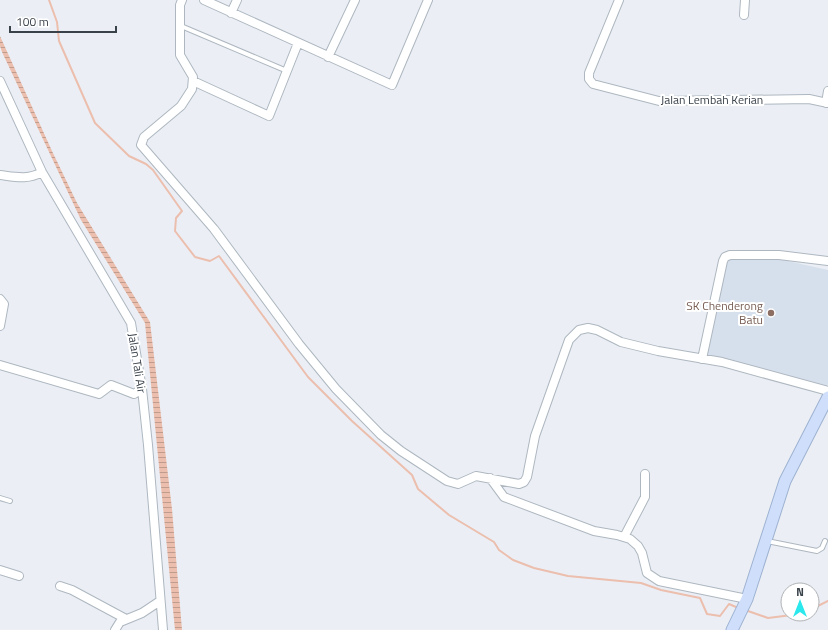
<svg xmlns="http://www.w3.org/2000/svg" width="828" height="630" font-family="'Titillium Web',sans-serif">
<defs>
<pattern id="water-rules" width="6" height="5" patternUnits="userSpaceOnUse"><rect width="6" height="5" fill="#ecbead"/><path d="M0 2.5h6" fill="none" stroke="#c09c8f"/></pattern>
</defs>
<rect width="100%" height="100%" fill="#ebeff5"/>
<!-- education -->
<path fill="#d6e0ed" d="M779 259 828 270V384L826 388 705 357 727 260Z"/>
<!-- water -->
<path fill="url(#water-rules)" d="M0 36 52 151 77 203 150 322 172 509 182 630H175L145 323 81 220 2 52 0 46Z"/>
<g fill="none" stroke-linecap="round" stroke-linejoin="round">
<!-- stream -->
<path stroke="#ecbead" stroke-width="2" d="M49 0 57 22 59 41 95 123 129 156 146 164 153 170 182 211 176 218 175 231 195 257 210 261 219 256 308 377 352 421 412 475 418 489 449 515 494 542 499 550 513 560 534 568 568 576 641 583 661 590 700 598 707 614 720 616 729 604 736 607
M812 609 828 601
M748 611 768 618 800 614"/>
<defs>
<path id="lane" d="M181 26 287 71
M0 498 10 501
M767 541 817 551 822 548 825 541"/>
<path id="street" d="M182 0 180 5V55L193 77 192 89 181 106 144 137 141 145 214 229 299 344 336 389 381 435 401 451 447 481 458 484 476 476 519 484 524 482 527 477 535 436 569 340 579 330 588 328 597 330 621 342 658 351 722 362 828 391
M204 0 392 85 428 0
M619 0 589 73V79L593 84 659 101 809 99 828 103
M231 13 237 0
M744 15 745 0
M328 57 355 0
M0 81 42 172 131 323 142 389 148 445 163 630
M193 81 269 116 298 43
M826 103 828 91
M0 175C16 177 28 180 42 172
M0 299 4 304 0 326
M702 359 723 261 725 257 730 255H779L828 261
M0 365 99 394 111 385 134 394 142 389
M490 478 504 497 594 531 617 535 630 539 638 546 642 553 647 573 659 581 747 599
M624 537 645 497V474
M0 570 19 576
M60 586 72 590 126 619
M115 630 120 622 142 613 160 601"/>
<path id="secondary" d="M732 630 747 599 785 481 828 397"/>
</defs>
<!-- lane casing -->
<use href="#lane" stroke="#aeb7c0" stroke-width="6"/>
<!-- street casing -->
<use href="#street" stroke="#aeb7c0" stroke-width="10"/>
<!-- secondary casing -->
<use href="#secondary" stroke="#9eb2d1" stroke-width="13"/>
<!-- lane -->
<use href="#lane" stroke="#fff" stroke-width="4"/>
<!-- street -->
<use href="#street" stroke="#fff" stroke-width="8"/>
<!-- secondary -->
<use href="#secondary" stroke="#cfdffb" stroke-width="11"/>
</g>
<!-- markers -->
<circle fill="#8d6e63" stroke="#fff" stroke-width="1.5" cx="771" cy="313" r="4"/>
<g text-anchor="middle" stroke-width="4" stroke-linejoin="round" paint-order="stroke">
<!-- street labels -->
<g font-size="12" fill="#394149" stroke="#fff">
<text x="712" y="104">Jalan Lembah Kerian</text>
<text transform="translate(137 363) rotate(81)" y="4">Jalan Tali Air</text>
</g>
<!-- education labels -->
<g font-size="12" fill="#785e54" stroke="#fff" text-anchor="end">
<text x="763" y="310">SK Chenderong<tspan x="763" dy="14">Batu</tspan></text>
</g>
</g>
<!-- north arrow -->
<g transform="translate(800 602)"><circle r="19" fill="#ffffff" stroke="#b0b3b6"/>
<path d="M0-3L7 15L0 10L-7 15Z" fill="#2be8ec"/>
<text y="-6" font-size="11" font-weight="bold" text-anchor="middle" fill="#394149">N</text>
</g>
<!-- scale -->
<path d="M10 26v6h106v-6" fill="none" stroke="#394149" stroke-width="2"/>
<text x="16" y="26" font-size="12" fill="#394149" stroke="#ffffff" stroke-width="3" paint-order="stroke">100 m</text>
</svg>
